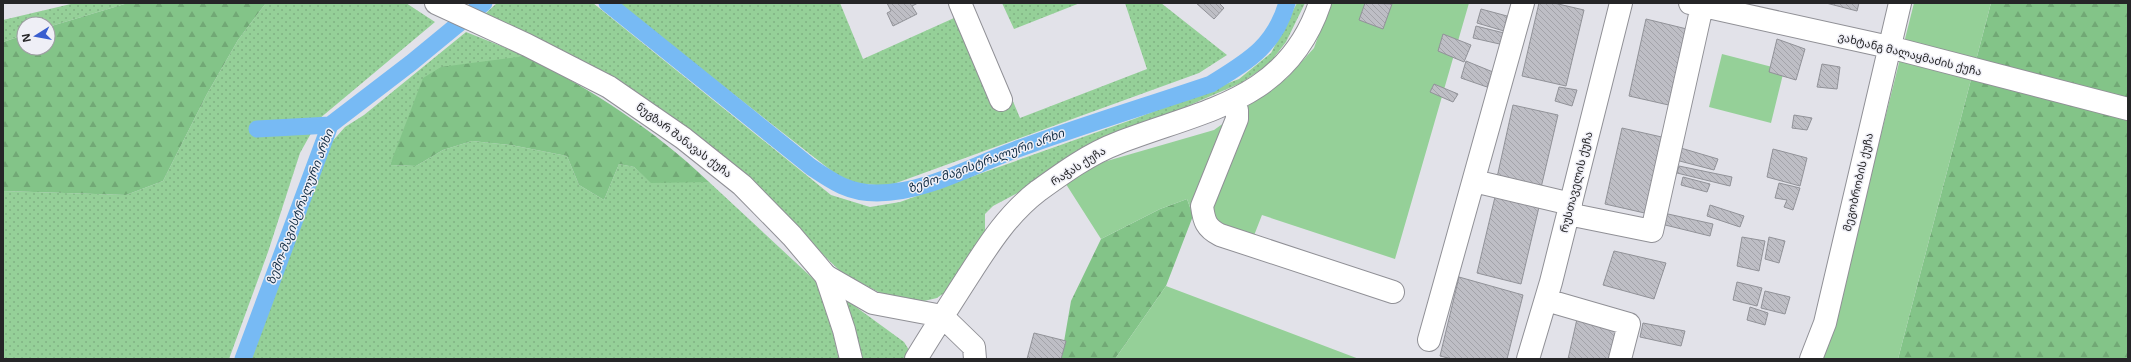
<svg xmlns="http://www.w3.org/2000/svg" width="2131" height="362" font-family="'Open Sans','Noto Sans Georgian',sans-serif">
<defs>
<pattern id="grass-dots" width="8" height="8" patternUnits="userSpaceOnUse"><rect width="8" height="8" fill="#95d098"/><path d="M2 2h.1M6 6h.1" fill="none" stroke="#80b283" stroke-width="1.8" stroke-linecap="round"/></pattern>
<pattern id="forest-firs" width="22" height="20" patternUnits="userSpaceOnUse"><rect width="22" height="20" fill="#83c488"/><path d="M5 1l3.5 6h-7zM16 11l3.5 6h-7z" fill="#71a875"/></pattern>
<pattern id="building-back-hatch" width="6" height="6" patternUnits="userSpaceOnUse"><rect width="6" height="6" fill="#bebec5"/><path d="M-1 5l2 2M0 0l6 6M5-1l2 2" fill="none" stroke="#a3a3a9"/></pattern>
</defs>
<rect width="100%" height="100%" fill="#e2e2e9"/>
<!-- grass -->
<path fill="url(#grass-dots)" d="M75 3H128L48 27V24H24V35L3 42V20Z
M266 3H406L435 22 319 119 300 153 268 252 229 359H3V191L126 195 163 181 207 94 238 40Z
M497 3H593L831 195 870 207 900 202 1134 119 1239 79 1271 53 1297 3H1305L1286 42 1269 64 1241 83 1176 111 1082 148 1023 190 993 206 985 214V237L952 287 937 298 924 301 890 298 842 273 734 168 485 14Z
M617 3H840L863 59 974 9 1020 118 1147 69 1125 3H1161L1227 55 1199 73 888 186 852 183 838 176Z
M1002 3H1080L1014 29Z
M466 32 526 56 398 148 390 165 416 166 443 150 472 141 511 145 567 156 579 185 604 200 619 164 634 167 651 182H709L822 287 839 359H250L330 144 345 127 364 115Z
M845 299 904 342 909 350 907 359H862L852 319 842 302Z"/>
<!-- forest -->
<path fill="url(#forest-firs)" d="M128 3H266L238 40 207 94 163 181 126 195 3 191V42L24 35V48H48V27Z
M1991 3H2128V359H1898Z
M526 56C592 90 655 130 709 182L651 183 634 167 619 164 604 200 579 185 567 156 511 145 472 141 443 150 416 166 390 165 423 78 441 67Z
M1187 199 1193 216 1166 286 1115 359H1061L1071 301 1101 239 1160 209Z"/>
<!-- garden -->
<path fill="#95d098" d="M1330 3H1469L1395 259 1262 215 1253 238 1193 216 1187 199 1160 209 1101 239 1064 181 1093 165 1214 130 1287 78 1314 48Z
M1914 3H1991L1898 359H1820L1832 330Z
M1722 54 1784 70 1771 123 1709 107Z
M1166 286 1359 359H1115Z"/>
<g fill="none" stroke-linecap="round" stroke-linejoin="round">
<!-- canal -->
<path stroke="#77baf4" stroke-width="17" d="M607 3 811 167C833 182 849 193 877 193 925 193 971 166 1015 150 1080 126 1146 106 1211 84 1248 61 1274 47 1287 3
M257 129 330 125
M243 359 330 125 411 63 484 3"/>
</g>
<!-- building -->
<path fill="url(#building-back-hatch)" stroke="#919298" d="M887 3H918L912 6 917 14 893 26 887 13 891 11Z
M1196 3H1219L1224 8 1214 19Z
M1365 3 1392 4 1383 29 1359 20Z
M1539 3H1554L1584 10 1566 86 1522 76Z
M1826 3H1859L1857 11Z
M1481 9 1507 16 1504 31 1477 23Z
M1646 19 1691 30 1673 106 1629 96Z
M1476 26 1508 34 1504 45 1473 38Z
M1443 34 1471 45 1464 62 1438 51Z
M1777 39 1805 49 1796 80 1769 72Z
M1466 61 1493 72 1487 87 1461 78Z
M1822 64 1840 67 1837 89 1817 87Z
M1434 84 1458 94 1453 102 1430 92Z
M1559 87 1577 90 1572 106 1555 101Z
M1513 105 1558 115 1540 192 1496 182Z
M1794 115 1812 118 1807 130 1792 128Z
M1622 128 1666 138 1649 214 1605 204Z
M1674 146 1718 159 1714 170 1672 159Z
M1773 149 1807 158 1800 186 1767 177Z
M1679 166 1732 177 1730 186 1677 173Z
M1683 177 1710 184 1707 192 1681 185Z
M1779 183 1800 188 1793 210 1784 207 1787 200 1775 198Z
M1495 197 1539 207 1521 284 1477 273Z
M1710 205 1744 216 1740 227 1707 216Z
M1659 212 1713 224 1710 236 1657 223Z
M1742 237 1765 241 1759 271 1737 266Z
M1769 237 1785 241 1779 263 1765 259Z
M1614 251 1666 263 1654 299 1603 285Z
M1459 277 1523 295 1507 359H1452L1440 356Z
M1737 282 1762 288 1757 306 1733 300Z
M1765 291 1790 297 1785 314 1761 308Z
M1750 307 1768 313 1765 325 1747 320Z
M1577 319 1621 329 1614 359H1568Z
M1643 323 1685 331 1681 346 1640 337Z
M1034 333 1066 341 1061 359H1027Z"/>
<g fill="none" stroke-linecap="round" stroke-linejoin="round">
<defs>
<path id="minor" d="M960 3 1001 100
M1690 3 1889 47 2128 109
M1232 101 1237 110V119L1202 206C1204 221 1206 228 1220 235L1393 292
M1474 181 1571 204
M1568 214 1652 231 1702 6
M826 276 873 303 942 316 974 347 975 359
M1546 300 1629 324 1620 359
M1429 340 1523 3
M916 359C933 331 951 303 969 275 989 244 1008 214 1038 191 1063 173 1089 154 1118 143 1202 110 1287 102 1320 3
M1528 359 1551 282 1621 3
M1811 359 1825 323 1900 3"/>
<path id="major" d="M436 3 527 45 609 87 683 138 742 185 792 236 826 276 844 330 851 359"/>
</defs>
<!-- minor casing -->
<use href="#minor" stroke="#909096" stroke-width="24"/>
<!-- major casing -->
<use href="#major" stroke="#909096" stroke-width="24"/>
<!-- minor -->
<use href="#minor" stroke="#fff" stroke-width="22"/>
<!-- major -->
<use href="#major" stroke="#fff" stroke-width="22"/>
</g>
<g text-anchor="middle" stroke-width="3" stroke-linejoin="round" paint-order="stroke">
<!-- street labels -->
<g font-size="11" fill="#252527" stroke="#efeff6">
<text transform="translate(1910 54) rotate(14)" y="4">ვახტანგ მალაყმაძის ქუჩა</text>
<text transform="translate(684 140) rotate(37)" y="4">ნუგზარ შანავას ქუჩა</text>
<text transform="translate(1078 166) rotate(-32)" y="4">რაჭას ქუჩა</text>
<text transform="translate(1576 182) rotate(-76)" y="4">რუსთაველის ქუჩა</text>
<text transform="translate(1858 182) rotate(-77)" y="4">მეგობრობის ქუჩა</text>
</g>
<!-- water labels -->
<g font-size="12" font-style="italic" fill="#102c44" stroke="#efeff6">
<text transform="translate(986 161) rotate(-20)" y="4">ზემო-მაგისტრალური არხი</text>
<text transform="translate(300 207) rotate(-69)" y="4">ზემო-მაგისტრალური არხი</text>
</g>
</g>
<!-- border -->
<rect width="2131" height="362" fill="none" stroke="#252527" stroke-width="8"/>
<!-- north arrow -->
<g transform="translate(36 36) rotate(259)"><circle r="19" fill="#efeff6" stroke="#9e9ea3"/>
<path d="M0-3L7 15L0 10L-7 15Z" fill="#395ecf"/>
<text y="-6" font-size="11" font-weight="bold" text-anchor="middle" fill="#252527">N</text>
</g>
</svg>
